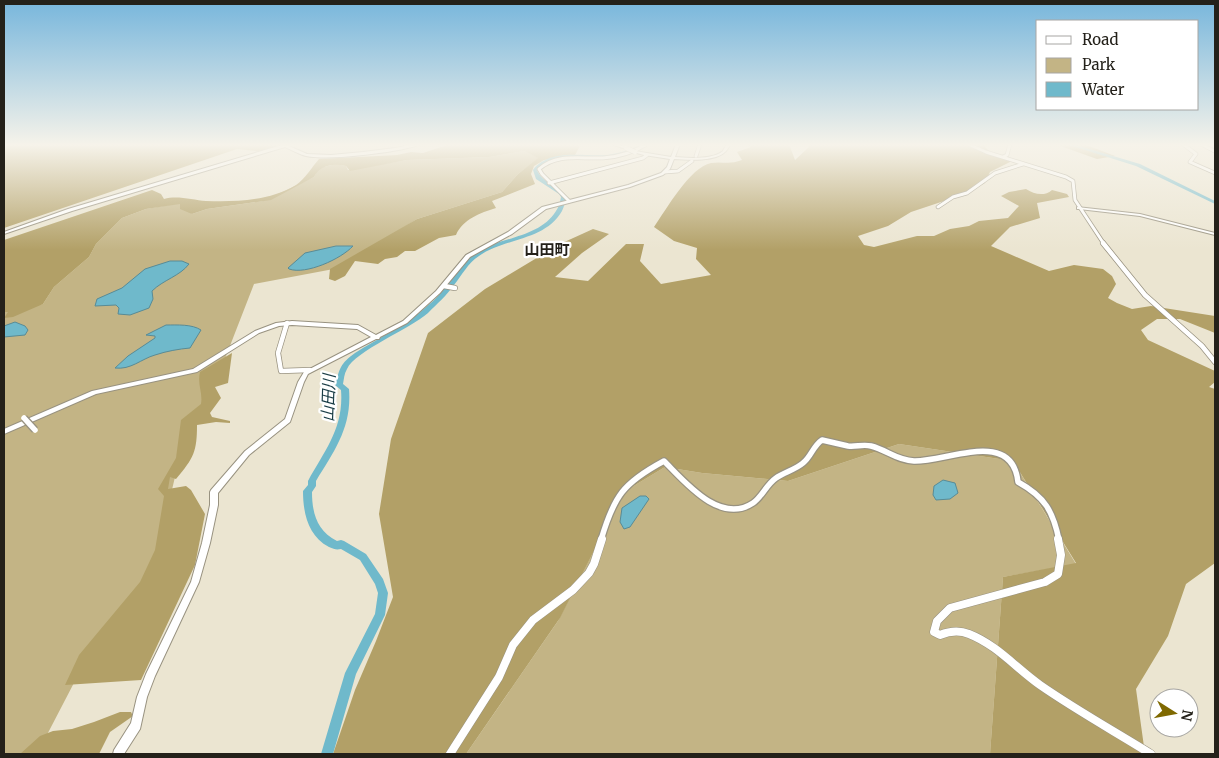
<svg xmlns="http://www.w3.org/2000/svg" width="1219" height="758" font-family="Merriweather,'Noto Sans JP',serif">
<rect width="100%" height="100%" fill="#ebe5d1"/>
<!-- green -->
<path fill="#c3b485" d="M524 151 539 158 518 174 502 192 417 219 339 268 254 284 207 405 188 422 149 587 76 679 37 754H4V311L43 304 54 287 89 257 96 244 122 218 146 209 180 203 192 214 207 209 263 201 314 177 317 171 323 167 337 164 346 166 348 170 407 160 489 157Z
M899 444 1013 461 1076 564 1003 577 990 754H466L558 621 617 505 627 490 665 467 702 473 788 481Z"/>
<!-- forest -->
<path fill="#b2a067" d="M4 144H287L264 152 237 149 4 228Z
M450 144H581L575 155 544 160 534 166 531 174 535 184 492 201 496 208C480 213 463 219 456 235L439 238 415 251H405L397 257 385 259 378 264 355 261 345 276 335 281 329 279 330 269 417 219 502 192 518 174 538 158 524 151 489 157 407 160 350 171 346 166C334 163 320 165 314 177L271 200 207 209 192 214 180 209V204L146 209 122 218 96 244 89 257 54 287 43 304 13 317 4 318 8 312H4V240L152 190 161 194 164 199C177 195 193 200 206 201 235 202 270 201 296 185 305 179 312 167 319 159L397 155 411 152 423 153Z
M747 144H789L795 160 809 147 808 144H989L985 147 990 152 1012 161 990 172 985 183 968 193 911 212 888 226 858 236 864 245 874 247 917 236H934L950 229 969 226 979 221 1008 218 1019 206 1001 196 1009 192 1026 189C1034 194 1044 197 1052 190L1067 194 1069 197 1037 203 1040 218 1010 227 991 246 1049 271 1074 265 1103 269 1112 276 1116 284 1108 298 1117 303 1132 309 1151 306 1215 316V333L1180 319H1157L1141 330 1148 340 1215 371V382L1209 387 1215 389V563L1186 584 1168 636 1136 689 1145 754H990L1003 577 1076 563 1013 461 899 444 788 481 702 473 665 467 627 490 617 505 560 618 466 754H333L355 690 376 641 393 597 379 514 391 439 428 333 485 289 560 244 593 229 609 234 582 253 555 277 588 281 626 244H644L640 261 661 284 711 275 696 259 697 248 674 241 654 227C666 210 690 167 711 163 722 161 729 165 742 160L737 152 751 147Z
M1055 144H1084L1115 156 1097 159Z
M232 353 228 383 215 387 221 398 210 413 212 417 230 421V423L216 422 197 425C197 451 194 458 176 479L170 477 168 489 186 486 191 490 205 514 195 565 141 680 65 685 79 655 140 582 155 550 164 496 158 489 176 458 181 420 201 404C203 393 197 384 200 372Z
M120 712H131L133 716 110 732 99 754H20L40 736 53 731 72 729 94 722Z"/>
<!-- water -->
<path fill="#6fb9cb" stroke="#588b96" d="M336 246H353C341 259 306 275 289 269L288 268 305 253Z
M170 261H182L189 264C180 276 163 280 152 291L153 299 149 308 130 315 118 314 119 308 116 305 95 306 97 299 122 288 145 269Z
M15 322 25 326 28 330 25 335 4 337V326Z
M166 325C177 325 192 324 201 330L190 348C179 349 167 351 155 355 141 359 131 370 115 368L128 356 155 338V336L146 335Z
M943 480 955 483 958 493 950 499 936 500 933 495 934 486Z
M640 496H646L649 499 630 527 624 529 620 522 622 508Z"/>
<g fill="none" stroke-linecap="round" stroke-linejoin="round">
<!-- stream -->
<path stroke="#588b96" stroke-width="1" d="M1205 144 1215 149"/>
<!-- river -->
<path fill="#6fb9cb" fill-rule="evenodd" d="M641 144H646C622 163 586 156 557 159 548 161 543 163 537 170 543 184 558 185 567 197 565 202 564 207 562 211 545 241 504 238 479 256 468 263 462 275 454 285 447 295 437 304 428 313 410 329 355 351 347 369 344 374 344 379 343 384L349 389C352 427 335 450 316 481V486L312 492C312 513 317 531 337 541L341 540 344 541 366 554 383 579 388 593 385 615 356 674 333 754H321L345 673 375 614 378 593 375 584 360 560 341 549C336 550 334 549 329 547 308 536 303 513 303 491L308 485V481C325 450 344 428 341 390L335 385C340 368 340 364 355 353 378 338 406 326 426 307 435 300 443 291 450 282 459 271 466 258 478 251 503 237 540 237 556 211 559 207 560 202 561 197L559 194 536 179 533 170C550 148 583 157 607 155 619 153 631 150 641 144Z
M1066 144H1073L1140 164 1215 201V204L1136 166Z"/>
<defs>
<path id="minor-far3" d="M968 144 986 152 1066 177 1073 181 1075 200 1104 244
M1183 144 1196 154 1190 162 1215 173
M696 156 700 144
M1003 157 1007 155 1010 144
M665 172 678 171 692 161
M549 183 643 158 647 155
M569 201 542 174 539 169C557 153 580 159 603 158 618 157 634 152 647 144
M938 207 953 197 967 193 995 173 1023 164"/>
<path id="minor-far2" d="M1103 243 1145 295 1202 346 1215 362
M444 286 455 288
M287 323 278 353 281 371 310 370"/>
<path id="minor-far1" d="M601 540C614 496 623 483 664 461 685 482 720 525 753 503 762 497 766 485 776 478 784 472 795 470 803 463 811 457 813 446 822 440 831 442 839 444 848 446 856 447 863 444 871 446 887 450 896 460 914 461 947 462 1012 428 1018 482 1045 497 1053 511 1059 540"/>
<path id="minor" d="M1058 539 1061 555 1058 574 1045 582 950 608 937 621 934 632 940 635C950 631 959 630 969 634 997 645 1016 668 1040 685 1076 710 1114 731 1151 754
M450 754 499 677 513 645 533 620 573 590 589 573 594 564 602 539"/>
<path id="tertiary" d="M285 144H292L289 146 307 154 331 155 363 152 395 148 415 144H421C411 148 398 150 387 152 364 155 329 160 306 156 299 154 292 150 285 147L72 211 4 234V232L68 209Z
M611 144H617L628 148 626 149Z
M676 144H680L675 157C688 158 712 160 723 151 723 150 727 144 727 144H731C729 146 728 149 726 151 716 162 688 160 674 159L670 169 663 175 630 187 546 209 512 234 470 257 440 293 407 323 380 337 379 339H376L308 374 304 382 290 422 249 455 218 493V505L210 543 199 582 155 676 147 697 140 729 124 754H113L114 750 131 723 137 697 146 674 191 582 202 543 210 505V492L211 490 245 451 285 419 298 382 304 372 371 337 357 329 292 325 279 326 259 333 197 372 96 394 4 434V429L92 391 193 369 255 331 276 323 292 321 358 325 376 335 403 321 436 291 466 255 508 232 542 207 628 185 661 173 667 167 670 159 644 155 633 152 635 151 671 157Z
M1077 207 1140 214 1215 233V235L1140 216 1079 209H1077Z"/>
<path id="secondary" d="M1198 144H1203L1215 150V153Z"/>
</defs>
<!-- minor-far3 casing -->
<use href="#minor-far3" stroke="#989280" stroke-width="4.5"/>
<!-- minor-far2 casing -->
<use href="#minor-far2" stroke="#989280" stroke-width="6"/>
<!-- minor-far1 casing -->
<use href="#minor-far1" stroke="#989280" stroke-width="8"/>
<!-- minor casing -->
<use href="#minor" stroke="#989280" stroke-width="9"/>
<!-- tertiary casing -->
<use href="#tertiary" stroke="#989280" stroke-width="2"/>
<!-- secondary casing -->
<use href="#secondary" stroke="#989280" stroke-width="1"/>
<!-- minor-far3 -->
<use href="#minor-far3" stroke="#fff" stroke-width="3"/>
<!-- minor-far2 -->
<use href="#minor-far2" stroke="#fff" stroke-width="4.5"/>
<!-- minor-far1 -->
<use href="#minor-far1" stroke="#fff" stroke-width="5.5"/>
<!-- minor -->
<use href="#minor" stroke="#fff" stroke-width="8"/>
<!-- tertiary -->
<use href="#tertiary" fill="#fff" fill-rule="evenodd"/>
<!-- secondary -->
<use href="#secondary" fill="#fff" fill-rule="evenodd"/>
<defs>
<path id="minor-bridge" d="M24 418 35 430"/>
<path id="tertiary-bridge" d="M626 148 635 152"/>
</defs>
<!-- minor-bridge casing -->
<use href="#minor-bridge" stroke="#989280" stroke-width="8" stroke-linecap="butt"/>
<!-- tertiary-bridge casing -->
<use href="#tertiary-bridge" stroke="#989280" stroke-width="5.5" stroke-linecap="butt"/>
<!-- minor-bridge -->
<use href="#minor-bridge" stroke="#fff" stroke-width="5.5"/>
<!-- tertiary-bridge -->
<use href="#tertiary-bridge" stroke="#fff" stroke-width="4.5"/>
</g>
<!-- sky -->
<linearGradient id="sky" x2="0" y2="1"><stop stop-color="#77b6dc"/><stop offset="0.58" stop-color="#f6f3ea"/><stop offset="1" stop-color="#f6f3ea" stop-opacity="0"/></linearGradient>
<rect width="1219" height="250" fill="url(#sky)"/>
<g text-anchor="middle" stroke-width="4.5" stroke-linejoin="round" paint-order="stroke">
<!-- far-quarter labels -->
<g font-size="15" font-weight="bold" fill="#24211a" stroke="#fff">
<text x="547" y="255">山田町</text>
</g>
<!-- water labels -->
<g font-size="16" font-style="italic" fill="#193c45" stroke="#fff">
<text transform="translate(328 398) rotate(-88)" y="6">山田川</text>
</g>
</g>
<!-- border -->
<rect width="1219" height="758" fill="none" stroke="#24211a" stroke-width="10"/>
<!-- legend -->
<rect x="1036" y="20" width="162" height="90" fill="#ffffff" stroke="#a7a6a3"/>
<rect x="1046" y="36" width="25" height="8" fill="#ffffff" stroke="#a7a6a3"/>
<text x="1082" y="45" font-size="15" fill="#24211a">Road</text>
<rect x="1046" y="58" width="25" height="15" fill="#c3b485" stroke="#a7a6a3"/>
<text x="1082" y="70" font-size="15" fill="#24211a">Park</text>
<rect x="1046" y="82" width="25" height="15" fill="#6fb9cb" stroke="#a7a6a3"/>
<text x="1082" y="95" font-size="15" fill="#24211a">Water</text>
<!-- north arrow -->
<g transform="translate(1174 713) rotate(101)"><circle r="24" fill="#ffffff" stroke="#a7a6a3"/>
<path d="M0-4L9 19L0 12L-9 19Z" fill="#7f6901"/>
<text y="-8" font-size="14" font-weight="bold" text-anchor="middle" fill="#24211a">N</text>
</g>
</svg>
